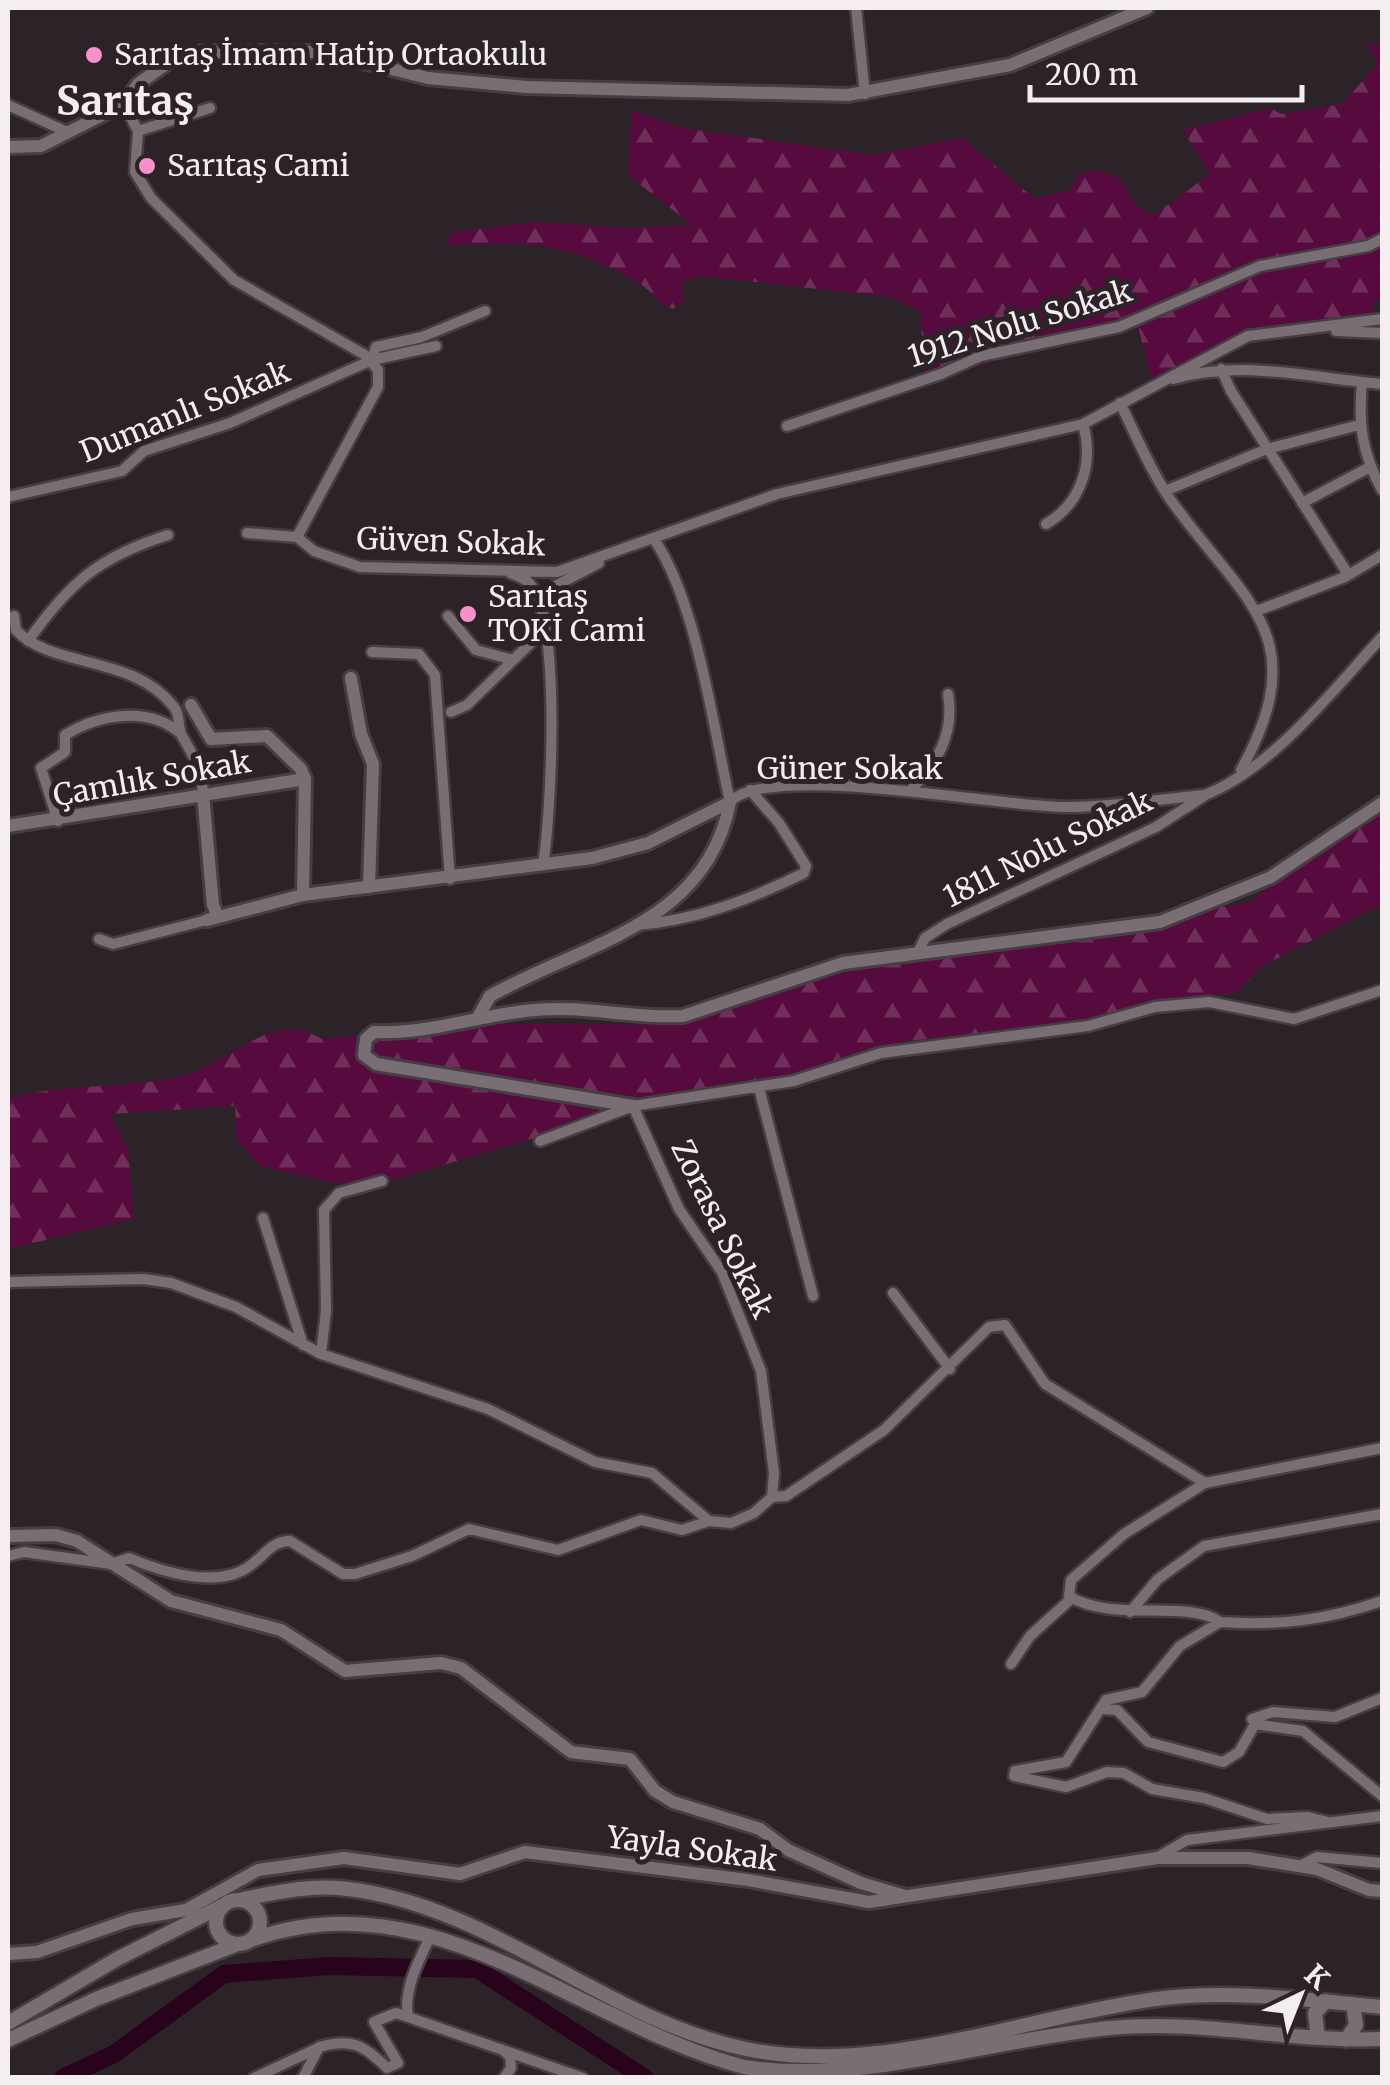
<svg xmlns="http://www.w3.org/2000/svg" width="1390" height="2085" font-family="Merriweather,serif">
<defs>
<pattern id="forest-firs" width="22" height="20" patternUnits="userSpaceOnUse" patternTransform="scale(2.5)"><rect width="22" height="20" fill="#570a3e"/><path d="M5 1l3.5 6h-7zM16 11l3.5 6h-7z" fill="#702e5a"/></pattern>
</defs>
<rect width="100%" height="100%" fill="#2c2328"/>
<!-- forest -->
<path fill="url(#forest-firs)" d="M1366 42 1382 47V298L1374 302 1373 318 1260 333 1152 379 1136 319 928 381 922 364 921 312 890 297 701 276 683 282 684 300 673 309C656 303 651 289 636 281 564 241 526 241 446 246L451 233 533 222 629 228 692 225 628 175 632 110 682 128 874 155 962 138 1034 198 1069 191 1080 174 1098 170 1121 179 1135 205 1154 215 1210 174 1183 130 1271 108 1281 114 1342 104 1378 64Z
M1382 815V904L1261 967 1237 993 1162 999 1086 1023 906 1041 773 1086 659 1101 379 1184 356 1187 262 1167 237 1141 235 1106 110 1114 128 1149 134 1219 8 1249V1099C64 1082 125 1090 182 1076 231 1064 271 1008 322 1039L470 1023 665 1025C709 1016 747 994 790 982L1251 902 1312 846Z"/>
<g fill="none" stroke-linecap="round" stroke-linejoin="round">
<!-- river -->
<path stroke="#29021c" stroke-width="18" d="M63 2078 114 2054 224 1974 329 1966 477 1969 645 2078"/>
<defs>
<path id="minor" d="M856 8 865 94
M124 104 138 131 135 172 151 198 234 280 365 355 378 370V387L297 537 314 551 360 567 557 572 777 494 1083 424 1248 336 1382 319
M8 105 65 131
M138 131 210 108
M1336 331 1382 333
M372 360 376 347 422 337 485 311
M1221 369 1231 391 1346 571 1345 577 1259 610
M1173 379C1243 359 1311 378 1382 384
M1362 382C1358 424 1362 453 1382 490
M1120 403C1136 435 1150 470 1170 499 1243 602 1316 634 1241 770
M787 426 941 374 981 356 1119 327 1260 266 1368 246 1382 239
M1165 491 1267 449 1359 425
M8 497 122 471 144 451 230 423 372 360 436 346
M1302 503 1370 467
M1046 524C1082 503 1094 462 1083 424
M247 533 297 537
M654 539C697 603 713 726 730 802 769 761 1006 808 1068 807 1113 807 1160 799 1205 795 1273 768 1333 690 1382 637
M510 573C518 576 525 578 530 584 562 620 551 815 543 865
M1345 577 1382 555
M537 602 555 586 599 563
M14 616 16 630C52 669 133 654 174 707 181 716 177 727 182 736 194 757 202 769 203 794
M448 616 476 650 513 660
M28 641C70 582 99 557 168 535
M372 652 419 654 435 675 450 879
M451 712 467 705 543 631
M910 791C937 763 955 734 948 694
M58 821 41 768 65 752V735C99 714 148 706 180 733
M636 925C695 921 751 899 804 873L806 866 779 823 750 790
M99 939 113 944 207 920
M918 952 925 938 947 924 1156 827 1204 796
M759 1088 813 1296
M540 1141 633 1106 794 1081 881 1053 1088 1026 1155 1007 1209 1002 1294 1019 1382 990
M263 1218 303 1345
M8 1282 144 1279 171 1283 236 1307 321 1354 488 1409 595 1462 652 1473 709 1521 731 1523 754 1513 772 1497 774 1473 761 1371 722 1272 679 1209 633 1106
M893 1293 950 1369
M321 1354 326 1311 324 1210 339 1193 382 1181
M1205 1483 1382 1448
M772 1497 786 1496 884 1430 989 1327 1005 1325 1045 1384 1205 1483 1124 1534 1071 1580 1069 1596C1111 1623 1190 1599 1220 1622L1180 1646 1142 1692 1106 1700 1066 1762 1015 1771 1014 1776 1066 1787 1107 1772 1124 1773 1152 1789 1204 1798 1267 1819 1308 1817 1328 1822
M8 1556 24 1552 111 1564 129 1558C162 1572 219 1590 251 1565 265 1555 272 1541 290 1541L343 1574H355L412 1556 469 1529 558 1550 641 1520 682 1530 709 1521
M1130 1612 1158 1579 1204 1546 1382 1514
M1220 1622C1279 1626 1327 1620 1382 1601
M1011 1664 1030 1636 1072 1598
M1382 1698 1335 1717 1273 1712 1252 1719 1255 1724 1303 1731 1382 1796
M1102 1709 1117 1710 1148 1742 1223 1762 1239 1752 1255 1724
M1158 1857 1187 1840 1382 1816
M1300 1866 1317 1857 1382 1863
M431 1935C419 1960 403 1990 408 2017L583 2078
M501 2049 510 2056 511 2068 504 2078
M254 2078 318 2048
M303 2078 319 2047C352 2038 364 2045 387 2068L398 2063 374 2022 396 2013 408 2017"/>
<path id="tertiary" d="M8 147 41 146 124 104 138 84 173 59 202 52H323L428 78 526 87 848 95 1010 65 1147 8
M351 678 361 734 373 764 369 887
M191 705 211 739 267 736 301 769 305 779
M203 794 213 905 218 917
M8 826 305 779 303 895
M207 920 303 895 592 858 648 843 730 802
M477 1019 490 996C584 943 707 925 730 802
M633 1106 376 1064 364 1055 366 1039 374 1032C433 1034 477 1015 535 1010 585 1005 633 1019 683 1016L843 963 1160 922 1271 877 1382 803
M8 1536 56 1535 77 1541 171 1601 281 1630 345 1671 441 1663 461 1668 571 1752 630 1759 655 1791 673 1802 760 1829 788 1850 861 1883 905 1896
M8 1954 37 1952 132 1919 186 1910 258 1870 344 1858 460 1874 525 1852 748 1880 869 1902 1157 1858H1248L1317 1869 1369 1890 1382 1891"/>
<path id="secondary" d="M243 1899C277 1892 313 1884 348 1889 492 1906 606 2020 746 2049 878 2077 1025 2017 1156 1999 1231 1989 1308 2000 1382 2007
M216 1922a22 22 0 1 1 44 0a22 22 0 1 1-44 0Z
M251 1940C431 1874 579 2024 744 2067 863 2085 992 2039 1110 2028 1202 2019 1292 2043 1382 2039
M8 2023 117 1959 222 1906
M1318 2038 1315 2013 1326 2001
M8 2040 96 1999 238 1944
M1346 2040 1356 2025 1353 2004"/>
</defs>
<!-- minor casing -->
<use href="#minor" stroke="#453e42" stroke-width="15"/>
<!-- tertiary casing -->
<use href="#tertiary" stroke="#453e42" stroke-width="18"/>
<!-- secondary casing -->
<use href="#secondary" stroke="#453e42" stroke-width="19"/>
<!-- minor -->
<use href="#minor" stroke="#796e74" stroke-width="10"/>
<!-- tertiary -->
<use href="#tertiary" stroke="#796e74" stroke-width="12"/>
<!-- secondary -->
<use href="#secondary" stroke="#796e74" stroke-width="14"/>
</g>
<!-- markers -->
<g fill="#f890cc" stroke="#2c2328" stroke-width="4">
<circle cx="94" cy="55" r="10"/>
<circle cx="147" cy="166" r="10"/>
<circle cx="468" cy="614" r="10"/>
</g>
<g text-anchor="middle" stroke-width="10" stroke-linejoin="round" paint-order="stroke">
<!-- poi labels -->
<g font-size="30" fill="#f4eef1" stroke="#2c2328" text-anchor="start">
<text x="114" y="65">Sarıtaş İmam Hatip Ortaokulu</text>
<text x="167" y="176">Sarıtaş Cami</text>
<text x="488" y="607">Sarıtaş<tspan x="488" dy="34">TOKİ Cami</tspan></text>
</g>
<!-- street labels -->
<g font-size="30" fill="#f4eef1" stroke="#2c2328">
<text transform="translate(1020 324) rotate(-17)" y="10">1912 Nolu Sokak</text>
<text transform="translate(185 412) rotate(-22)" y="10">Dumanlı Sokak</text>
<text transform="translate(451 542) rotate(2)" y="10">Güven Sokak</text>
<text x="850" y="779">Güner Sokak</text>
<text transform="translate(152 779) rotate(-10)" y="10">Çamlık Sokak</text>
<text transform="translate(1048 849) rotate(-26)" y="10">1811 Nolu Sokak</text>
<text transform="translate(722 1229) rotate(64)" y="10">Zorasa Sokak</text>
<text transform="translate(692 1849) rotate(8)" y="10">Yayla Sokak</text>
</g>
<!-- district labels -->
<g font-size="40" font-weight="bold" fill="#f4eef1" stroke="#2c2328">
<text x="125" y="115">Sarıtaş</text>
</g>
</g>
<!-- border -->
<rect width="1390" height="2085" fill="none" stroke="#f4eef1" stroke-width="20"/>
<!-- north arrow -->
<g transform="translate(1300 1995) rotate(43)" stroke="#2c2328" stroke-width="8" paint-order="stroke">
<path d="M0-8L18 38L0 25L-18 38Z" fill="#f4eef1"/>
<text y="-15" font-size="28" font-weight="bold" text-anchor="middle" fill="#f4eef1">K</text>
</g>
<!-- scale -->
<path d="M1030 85v15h272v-15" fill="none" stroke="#f4eef1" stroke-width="5"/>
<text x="1045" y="85" font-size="30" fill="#f4eef1" stroke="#2c2328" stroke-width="8" paint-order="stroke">200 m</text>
</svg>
